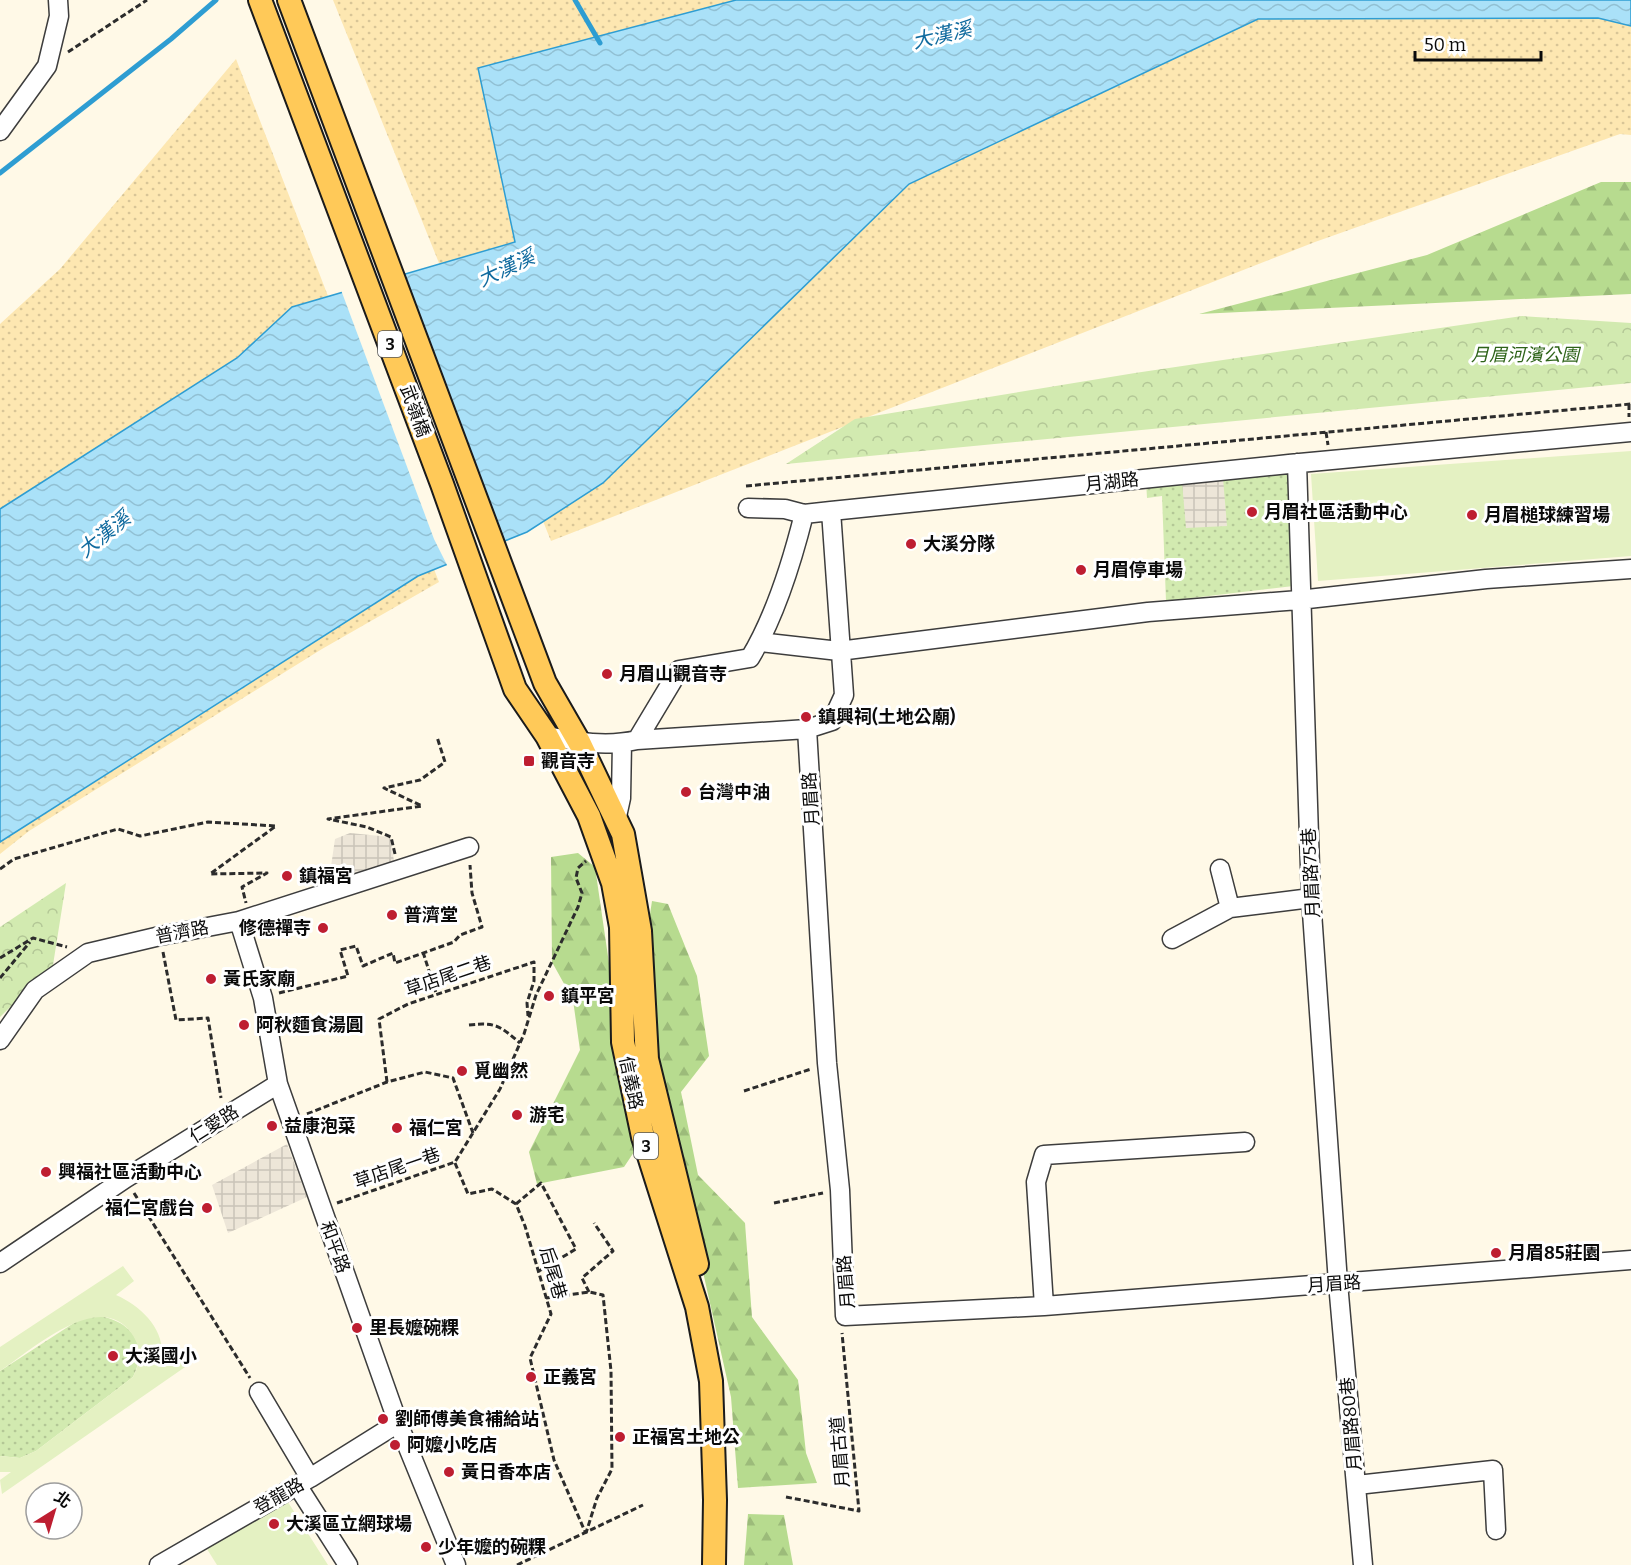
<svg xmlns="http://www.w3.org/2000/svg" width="1631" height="1565" font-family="Bitter,'Noto Sans TC',serif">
<defs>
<pattern id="grass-dots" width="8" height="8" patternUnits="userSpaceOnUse" patternTransform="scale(1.5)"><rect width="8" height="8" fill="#d2eab0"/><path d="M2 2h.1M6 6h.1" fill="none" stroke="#b3c796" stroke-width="1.8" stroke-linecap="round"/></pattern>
<pattern id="forest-firs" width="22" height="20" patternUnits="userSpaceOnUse" patternTransform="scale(1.5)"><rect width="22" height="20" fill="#b7db8f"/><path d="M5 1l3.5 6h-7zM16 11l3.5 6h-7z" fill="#9cbb7a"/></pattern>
<pattern id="sand-dots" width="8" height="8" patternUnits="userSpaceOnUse" patternTransform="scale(1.5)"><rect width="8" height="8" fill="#fde7b1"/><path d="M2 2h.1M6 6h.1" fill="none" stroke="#d8c597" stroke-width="1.8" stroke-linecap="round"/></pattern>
<pattern id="park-crowns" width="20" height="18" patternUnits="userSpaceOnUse" patternTransform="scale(1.5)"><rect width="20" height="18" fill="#d2eab0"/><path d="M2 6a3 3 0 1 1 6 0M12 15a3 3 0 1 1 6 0" fill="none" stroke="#b3c796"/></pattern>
<pattern id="plaza-grid" width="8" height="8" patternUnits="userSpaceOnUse" patternTransform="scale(1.5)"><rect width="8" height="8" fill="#ede6d8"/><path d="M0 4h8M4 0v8" fill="none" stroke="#cac4b8"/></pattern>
<pattern id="water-waves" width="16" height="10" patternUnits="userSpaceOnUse" patternTransform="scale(1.5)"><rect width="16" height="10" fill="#aae1f8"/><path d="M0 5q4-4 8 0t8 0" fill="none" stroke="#91c0d3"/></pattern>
</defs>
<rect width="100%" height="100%" fill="#fff9e7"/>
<!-- grass -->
<path fill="url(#grass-dots)" d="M1295 465 1302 585 1166 601 1162 496 1147 498 1146 481Z
M95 1315C130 1320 150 1343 133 1377L36 1451 20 1458 0 1456V1371L80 1319Z"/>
<!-- forest -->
<path fill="url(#forest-firs)" d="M1601 182H1631V294L1199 314 1427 255Z
M578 853 595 867 636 1149 624 1167 537 1184 529 1152 580 1050 573 1000 552 962 551 857Z
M652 901 668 904 697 976 709 1056 681 1092 698 1175 745 1223 752 1317 798 1380 806 1453 817 1483 738 1488 731 1397 654 1053 647 934Z
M748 1514 784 1515 793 1565H744Z"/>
<!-- sand -->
<path fill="url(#sand-dots)" d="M333 0H1631V135L1620 134 1315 242 551 541Z
M236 59 439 582 322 649 29 831 0 854V324L60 269Z"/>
<!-- park -->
<path fill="url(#park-crowns)" d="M1522 316 1631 323V383L786 464 855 419 1135 373Z
M66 883 53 965 0 1017V927Z"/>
<!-- pitch -->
<path fill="#e4f1c2" d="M1631 451V556L1318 581 1311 474Z
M123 1266 134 1281 116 1295C143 1307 168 1332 161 1364L179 1352 188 1365 2 1494 0 1480 11 1472H0V1456L20 1458 36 1451 133 1377C141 1361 142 1349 132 1334 100 1287 32 1350 0 1371V1347Z
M286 1499 328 1565H217L207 1549Z"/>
<!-- plaza -->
<path fill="url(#plaza-grid)" d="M1223 478 1227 526 1186 528 1182 482Z
M350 833 390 837 395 867 328 887 335 839Z
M287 1144 307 1197 228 1233 212 1185Z"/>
<!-- water -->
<path fill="url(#water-waves)" stroke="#2e9dd2" stroke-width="1.5" d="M736 0H1631V26L1598 18 1258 19 909 184 603 483 527 532 418 576 0 842V509L237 358 292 307 515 242 478 68Z"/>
<!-- pier -->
<path fill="#fff9e7" d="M400 273 502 546 448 567 434 539 341 290Z"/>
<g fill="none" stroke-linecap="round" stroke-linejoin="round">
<!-- stream -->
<path stroke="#2e9dd2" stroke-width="5" d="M575 0 600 43
M0 173 171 39 216 0"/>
<defs>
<path id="minor" d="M0 131 47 66 59 16 58 0
M1297 463 1311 898 1338 1283 1363 1565
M748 508 785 509 804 514
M760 642 839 651 1148 612 1299 600 1486 579 1631 569
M807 729 832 721 844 695 831 511 1289 464 1631 432
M547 736C577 742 607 747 637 740L807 729 827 1063 840 1190 845 1316 1044 1306 1631 1260
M637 740 679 670 750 658C776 615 792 562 804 514L831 511
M616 821 621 798 622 743
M1220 869 1230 908
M239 921 263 998 278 1084 398 1423 456 1565
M1172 939 1230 908 1311 898
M0 1040 35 990 88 953 160 936 239 921 469 847
M0 1263 126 1178 278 1084
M1044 1306 1036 1182 1044 1155 1245 1142
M259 1392 310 1478
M297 1485 348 1565
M1357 1485 1493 1470 1496 1530
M159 1565 310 1478 398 1423"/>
<path id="major" d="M260 0 442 484 515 689 547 736 589 816 613 883 621 927 623 1042 643 1137 697 1307 711 1381 715 1500 714 1565
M289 0 545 683 579 742 623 834 640 931 647 1059 697 1264"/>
</defs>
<!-- minor casing -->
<use href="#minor" stroke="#3d3d3d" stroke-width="21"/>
<!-- major casing -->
<use href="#major" stroke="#1b1b1b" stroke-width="26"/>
<!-- path -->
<path stroke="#2c2c2c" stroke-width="3" stroke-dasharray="6 3" stroke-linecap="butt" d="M68 52 147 0
M1629 404V417
M1326 432 1328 445
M746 486 1631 404
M395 854 391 837 367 827 328 819 422 806 384 788 420 780 445 762 437 737
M0 869 14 859 118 829 140 836 208 822 276 826 210 874 267 873 242 887 246 903
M163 952 176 1020 208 1018 221 1098
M423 952 436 993
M0 958 33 938 67 947
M0 978 30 942
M279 993 348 976 340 950 356 946 363 966 393 953 395 963 454 942 460 935 482 927 472 893 470 865
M469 1025C496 1022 500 1026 520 1043
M387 1082 379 1019 408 1004 534 962V981L527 1003 528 1016
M744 1091 811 1069
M307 1114 387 1082 425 1072 453 1078 473 1133
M455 1163 468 1194 492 1189 516 1204 525 1226 551 1314 530 1358 554 1460 586 1534
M134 1193 250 1378
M337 1203 455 1162 500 1089 524 1034 536 995 578 907 582 893 576 878 578 868 586 861
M774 1203 823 1193
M516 1204 541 1183 576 1249 539 1271
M589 1292 582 1278 613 1251 594 1223
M546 1298 589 1292 603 1295 611 1371 612 1469 597 1498 586 1533
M786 1497 859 1511 842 1333
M517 1565 643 1505"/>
<!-- minor -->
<use href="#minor" stroke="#fff" stroke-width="18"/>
<!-- major -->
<use href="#major" stroke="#ffc958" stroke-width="22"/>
</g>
<!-- markers -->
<g fill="#be1e31" stroke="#fff" stroke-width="2">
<circle cx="1252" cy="512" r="6"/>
<circle cx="1472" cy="515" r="6"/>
<circle cx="911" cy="544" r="6"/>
<circle cx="1081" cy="570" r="6"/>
<circle cx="607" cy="674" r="6"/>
<circle cx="806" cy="717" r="6"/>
<rect x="523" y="755" width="12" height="12" rx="3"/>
<circle cx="686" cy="792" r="6"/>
<circle cx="287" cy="876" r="6"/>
<circle cx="392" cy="915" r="6"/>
<circle cx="323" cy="928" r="6"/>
<circle cx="211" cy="979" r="6"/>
<circle cx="549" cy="996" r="6"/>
<circle cx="244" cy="1025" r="6"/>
<circle cx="462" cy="1071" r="6"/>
<circle cx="517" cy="1115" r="6"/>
<circle cx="272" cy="1126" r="6"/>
<circle cx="397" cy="1128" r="6"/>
<circle cx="46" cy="1172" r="6"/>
<circle cx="207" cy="1208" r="6"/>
<circle cx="1496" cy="1253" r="6"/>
<circle cx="357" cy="1328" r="6"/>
<circle cx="113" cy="1356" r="6"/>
<circle cx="531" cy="1377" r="6"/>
<circle cx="383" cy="1419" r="6"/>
<circle cx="620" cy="1437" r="6"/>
<circle cx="395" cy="1445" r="6"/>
<circle cx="449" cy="1472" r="6"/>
<circle cx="274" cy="1524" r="6"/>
<circle cx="426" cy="1547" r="6"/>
</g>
<g text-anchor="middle" stroke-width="6" stroke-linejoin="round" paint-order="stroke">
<!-- shield labels -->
<g fill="#fff" stroke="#545454" stroke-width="1.5">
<rect x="378" y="331" width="24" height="26" rx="4.5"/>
<rect x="634" y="1133" width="24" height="26" rx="4.5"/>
</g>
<g font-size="16" font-weight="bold" fill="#0a0a0a">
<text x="390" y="350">3</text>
<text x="646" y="1152">3</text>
</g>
<!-- park labels -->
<g font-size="18" font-style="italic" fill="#2e6319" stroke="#fff">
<text x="1525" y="361">月眉河濱公園</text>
</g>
<!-- street labels -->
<g font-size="18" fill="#0a0a0a" stroke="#fff">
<text transform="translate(415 411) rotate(70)" y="6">武嶺橋</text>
<text transform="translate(1112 482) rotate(-6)" y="6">月湖路</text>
<text transform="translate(811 799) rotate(-94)" y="6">月眉路</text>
<text transform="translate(1311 873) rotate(-93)" y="6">月眉路75巷</text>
<text transform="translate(182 932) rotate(-11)" y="6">普濟路</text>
<text transform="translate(448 976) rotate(-19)" y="6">草店尾二巷</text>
<text transform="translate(631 1083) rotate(78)" y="6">信義路</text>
<text transform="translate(214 1124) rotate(-32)" y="6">仁愛路</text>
<text transform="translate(397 1168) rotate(-19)" y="6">草店尾一巷</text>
<text transform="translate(335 1247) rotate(70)" y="6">和平路</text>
<text transform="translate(553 1273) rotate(74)" y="6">后尾巷</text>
<text transform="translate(846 1282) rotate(-95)" y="6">月眉路</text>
<text transform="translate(1334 1284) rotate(-4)" y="6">月眉路</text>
<text transform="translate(1351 1424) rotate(-95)" y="6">月眉路80巷</text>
<text transform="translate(840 1452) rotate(-95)" y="6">月眉古道</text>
<text transform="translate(279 1496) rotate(-30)" y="6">登龍路</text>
</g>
<!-- poi labels -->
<g font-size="18" font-weight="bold" fill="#0a0a0a" stroke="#fff" text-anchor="start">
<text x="1264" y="518">月眉社區活動中心</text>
<text x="1484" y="521">月眉槌球練習場</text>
<text x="923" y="550">大溪分隊</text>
<text x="1093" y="576">月眉停車場</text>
<text x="619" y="680">月眉山觀音寺</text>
<text x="818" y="723">鎮興祠(土地公廟)</text>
<text x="541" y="767">觀音寺</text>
<text x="698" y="798">台灣中油</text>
<text x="299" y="882">鎮福宮</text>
<text x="404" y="921">普濟堂</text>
<text x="311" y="934" text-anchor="end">修德禪寺</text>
<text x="223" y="985">黃氏家廟</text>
<text x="561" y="1002">鎮平宮</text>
<text x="256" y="1031">阿秋麵食湯圓</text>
<text x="474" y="1077">覓幽然</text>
<text x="529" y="1121">游宅</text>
<text x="284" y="1132">益康泡菜</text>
<text x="409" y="1134">福仁宮</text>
<text x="58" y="1178">興福社區活動中心</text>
<text x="195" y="1214" text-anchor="end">福仁宮戲台</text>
<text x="1508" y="1259">月眉85莊園</text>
<text x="369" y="1334">里長嬤碗粿</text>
<text x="125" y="1362">大溪國小</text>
<text x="543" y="1383">正義宮</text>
<text x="395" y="1425">劉師傅美食補給站</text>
<text x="632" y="1443">正福宮土地公</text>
<text x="407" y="1451">阿嬤小吃店</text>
<text x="461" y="1478">黃日香本店</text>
<text x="286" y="1530">大溪區立網球場</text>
<text x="438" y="1553">少年嬤的碗粿</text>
</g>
<!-- water labels -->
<g font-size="20" font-style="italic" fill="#106b9f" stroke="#fff">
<text transform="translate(942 35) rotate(-13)" y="7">大漢溪</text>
<text transform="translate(506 268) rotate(-25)" y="7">大漢溪</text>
<text transform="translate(104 534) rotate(-39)" y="7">大漢溪</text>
</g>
</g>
<!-- north arrow -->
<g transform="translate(54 1511) rotate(37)"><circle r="28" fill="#ffffff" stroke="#9d9d9d" stroke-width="1.5"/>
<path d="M0-4.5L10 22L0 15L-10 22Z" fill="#be1e31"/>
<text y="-9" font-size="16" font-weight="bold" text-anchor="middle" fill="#0a0a0a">北</text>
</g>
<!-- scale -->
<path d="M1415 51v9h126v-9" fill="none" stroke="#0a0a0a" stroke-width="3"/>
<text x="1424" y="51" font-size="18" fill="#0a0a0a" stroke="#ffffff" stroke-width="4.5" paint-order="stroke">50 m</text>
</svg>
